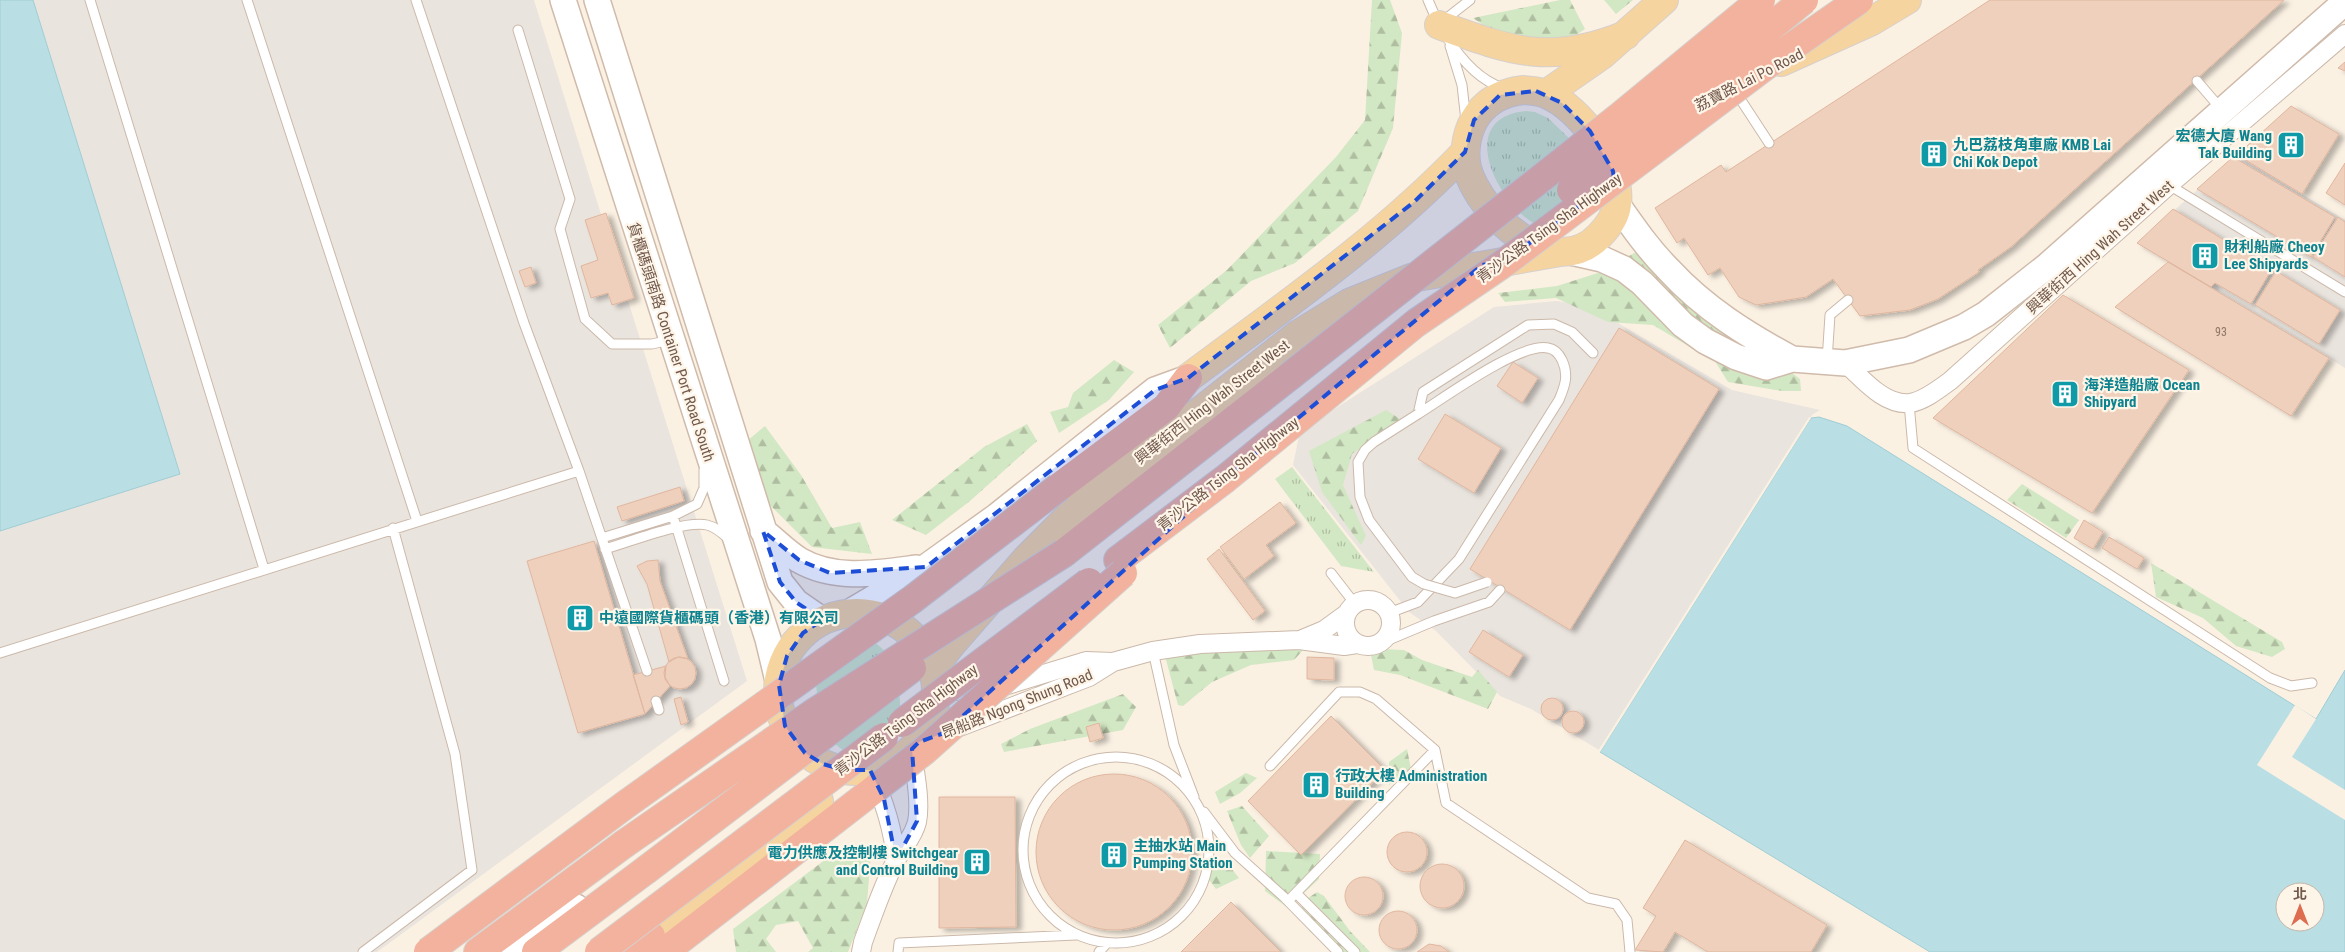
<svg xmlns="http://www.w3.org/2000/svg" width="2345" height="952" font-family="'Roboto Condensed','Noto Sans TC',sans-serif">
<defs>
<pattern id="grass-tufts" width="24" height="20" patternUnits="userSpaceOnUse" patternTransform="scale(1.25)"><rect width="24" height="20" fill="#d2e7c3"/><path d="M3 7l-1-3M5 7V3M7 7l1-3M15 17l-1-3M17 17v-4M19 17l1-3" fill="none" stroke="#afbea0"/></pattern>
<pattern id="forest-firs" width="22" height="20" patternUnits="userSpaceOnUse" patternTransform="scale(1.25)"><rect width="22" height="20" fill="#d2e7c3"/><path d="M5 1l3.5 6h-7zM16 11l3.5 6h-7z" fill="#afbea0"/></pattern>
<filter id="shadow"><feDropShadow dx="5.5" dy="3" stdDeviation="2.5" flood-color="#0004"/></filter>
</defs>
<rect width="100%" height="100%" fill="#fbf1e3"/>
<!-- industrial -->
<path fill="#eae4de" d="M0 0H534L747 681 377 952H0Z
M2237 155 2345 220V368L2137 243Z
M1556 301 1587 305 1732 390 1820 410 1812 415 1599 750 1531 709 1500 696 1436 631 1409 612 1293 465 1300 431 1494 307Z"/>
<!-- grass -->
<path fill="url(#grass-tufts)" d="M1526 111 1535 112 1548 118 1573 142 1586 218 1570 229C1560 227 1542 229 1533 223 1496 200 1455 118 1526 111Z
M1292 467 1374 572 1341 566 1275 479Z
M872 641C898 655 901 691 900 718L847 752C824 743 817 704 816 681Z"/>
<!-- forest -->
<path fill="url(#forest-firs)" d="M1372 0H1390L1402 33 1393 128 1358 211 1295 263 1251 281 1170 348 1158 325 1227 270 1336 157 1365 120Z
M1560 0H1570L1585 29 1561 45 1498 35 1473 18Z
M1604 0H1633L1616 14Z
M1636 252 1800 379 1801 391H1782L1728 382 1713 358 1710 359 1653 325 1608 322 1556 298 1505 302 1498 293 1557 286 1601 272Z
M1114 360 1134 372 1109 400 1059 433 1050 412 1068 407 1073 393Z
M1386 410 1400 419 1352 454 1343 485 1366 536 1361 545 1322 492 1309 451Z
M1027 424 1037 441 970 501 926 535 892 520 984 447Z
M765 426 801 475 832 528 860 522 872 554 812 547 770 505 747 441Z
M2022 484 2079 520 2066 538 2007 500Z
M2151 563 2282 642 2285 649 2272 657 2236 646 2203 618 2156 597Z
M1305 648 1294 660 1251 665 1212 682 1183 706 1178 705 1165 656 1224 650Z
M1381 649 1404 650 1422 660 1472 677 1478 670 1497 692 1488 709 1400 675 1374 670 1371 655Z
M1123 694 1136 707 1123 730 1004 752 1001 744 1030 729Z
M1407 749 1411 769 1389 785V762Z
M1246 773 1257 778 1240 793 1220 804 1215 792Z
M1242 806 1269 836 1250 858 1241 845 1227 811Z
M846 844 871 853 867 903 848 952H808L813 948 798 921 776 925 766 939 776 952H736L733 929Z
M1266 851 1320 854 1319 879 1288 908 1265 891Z
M1227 863 1239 878 1216 889 1200 868Z
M1317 892 1324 896 1350 931 1370 952H1342L1309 931 1301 903Z"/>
<!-- water -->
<path fill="#b9dee3" stroke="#a0cdd4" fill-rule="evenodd" d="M0 0H33L180 474 0 531Z
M1819 417 1847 426 2316 719 2345 670V952H1930L1600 752 1811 418ZM2285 892H2315V922H2285Z"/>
<!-- pier -->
<path fill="#fbf1e3" d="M1809 417 1811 418 1600 752 1598 751Z
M2295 705 2316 719 2292 757 2345 790V820L2257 765Z"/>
<!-- building -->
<path fill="#efd0bc" stroke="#e0b69e" filter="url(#shadow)" d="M1990 0H2284L2011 247 1978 270 1979 272 1938 299 1910 310 1860 316 1833 279 1806 297 1756 305 1739 297 1720 268 1708 275 1684 238 1677 243 1655 208 1721 165 1726 172Z
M2345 62V71L2338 68Z
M2291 106 2339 134 2302 194 2237 155Z
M2233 157 2335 217 2311 257 2197 189Z
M2345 163V205L2326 193Z
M2173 209 2272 269 2251 304 2215 283 2211 287 2137 243Z
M606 213 634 298 612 305 608 293 591 298 581 266 598 260 585 220Z
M2338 217 2345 222V277L2313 257Z
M2168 262 2329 358 2291 416 2115 307Z
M531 267 536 283 525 287 519 271Z
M2276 271 2340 310 2319 344 2255 305Z
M2063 295 2189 370 2092 513 1933 418Z
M1619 328 1719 389 1570 630 1470 569Z
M1513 362 1538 378 1522 403 1497 386Z
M1445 414 1501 448 1474 493 1418 459Z
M680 487 684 501 622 521 617 507Z
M1280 502 1296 523 1266 545 1274 556 1244 579 1220 547Z
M2084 520 2103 532 2093 549 2074 538Z
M2109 537 2144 558 2137 569 2102 548Z
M594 541 645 714 578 733 527 561Z
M1219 549 1265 611 1253 620 1207 559Z
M658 560 660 581 688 659 678 657 669 662 647 584 637 566 647 561Z
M1483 630 1523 655 1509 677 1469 652Z
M1307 657 1334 658V680L1307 679Z
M664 673a16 16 0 1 1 32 0a16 16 0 1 1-32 0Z
M666 666 665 677 670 686 645 714 633 675Z
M681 697 688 722 681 725 674 699Z
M1541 709a11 11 0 1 1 22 0a11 11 0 1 1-22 0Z
M1562 722a11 11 0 1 1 22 0a11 11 0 1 1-22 0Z
M1331 716 1385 770 1301 855 1248 801Z
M1099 723 1103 738 1090 742 1086 727Z
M1036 852a78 78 0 1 1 156 0a78 78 0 1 1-156 0Z
M939 797H1015L1016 927 939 928Z
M1387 852a20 20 0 1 1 40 0a20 20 0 1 1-40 0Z
M1685 840 1827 925 1811 952H1708L1675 932 1663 952 1635 950 1656 916 1643 908Z
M1420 886a22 22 0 1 1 44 0a22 22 0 1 1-44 0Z
M1345 896a19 19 0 1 1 38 0a19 19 0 1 1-38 0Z
M1231 902 1281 952H1181Z
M1379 930a19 19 0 1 1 38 0a19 19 0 1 1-38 0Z
M1429 944 1441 946 1449 952H1417Z"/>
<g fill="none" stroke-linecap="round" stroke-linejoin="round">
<defs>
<path id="lane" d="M90 0 264 569
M247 0 417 521
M416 0 524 323 579 471
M1428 0 1438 23
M1443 21 1470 0
M518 30 570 199 560 229 585 319 612 344H652L670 340
M1446 36C1460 58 1478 80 1503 88
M1450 46 1462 85 1466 121
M2197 81 2221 109
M1735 91 1769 143
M2169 185 2345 292
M1827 361 1830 315 1848 300
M1909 403 1913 448 2270 678 2291 686 2312 683
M1418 414 1423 392 1528 325 1554 324 1572 332 1593 353
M673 516 724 681
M602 538 673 516 697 504 704 488V470
M605 549C630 542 684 520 707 525 716 527 723 534 730 540
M1331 573 1355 604
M1389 613 1418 602 1459 559 1559 400C1565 386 1569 375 1562 360 1559 354 1555 349 1548 348 1520 342 1444 398 1418 414
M1379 644 1434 621 1489 602 1500 590
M1153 651 1174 745 1194 797
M0 653 579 471 647 671
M656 701 659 710
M1023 850a93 93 0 1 1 186 0a93 93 0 1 1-186 0Z
M1270 766 1339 692H1360L1376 699 1435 750 1446 803 1588 898 1616 904 1627 920 1630 952
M1204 812 1235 853 1285 898 1338 952
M1296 893 1355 952
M1288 901 1435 750
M363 952 472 870 455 754 393 528
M898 952 899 943 1076 935
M1099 952 1107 943"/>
<path id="street" d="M1845 363C1862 378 1884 406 1910 403 1924 401 1939 389 1950 381L2169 185 2345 34
M1345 623a23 23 0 1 1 46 0a23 23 0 1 1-46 0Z
M1300 640 1324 630 1346 614
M945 691 991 690 1086 661 1113 662
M957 728 1089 677 1113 662 1153 651 1200 644 1299 640 1344 646 1357 644
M870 770C884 800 893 827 896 860
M861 952 863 942C873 915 882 888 895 862 902 848 913 838 917 822 921 802 915 772 912 752"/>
<path id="secondary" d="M563 0 768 639 779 685
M597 0 780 582 796 602 822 620
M1617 204C1633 227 1649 250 1669 270 1704 308 1747 335 1792 359
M1571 252 1602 259 1624 269 1642 283 1683 325 1705 341 1736 357 1766 367 1792 359 1845 363 1909 350 1964 327 1986 314 2047 266 2345 2
M763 531C775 540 786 552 799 560 835 581 878 573 917 568
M850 612 926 567 997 516 1155 390 1188 378
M510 952 576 907"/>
<path id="primary" d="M1439 25C1511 51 1550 66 1626 35
M1781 62 1872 21 1907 0
M1524 90C1531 91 1539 91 1546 94 1581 108 1622 165 1617 204 1616 216 1607 228 1599 236 1554 283 1480 215 1467 168 1463 150 1467 129 1478 114 1489 99 1505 92 1524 90Z
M1546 94 1602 55 1664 0
M1188 378C1283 307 1383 238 1465 152
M778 692a79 79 0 1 1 158 0a79 79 0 1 1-158 0Z
M933 668 951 645 1026 559 1078 507 1297 335 1349 303 1411 278 1560 252
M651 936 819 801"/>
<path id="highway" d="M1059 487 1166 407 1188 378
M1064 553 1290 376
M1118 560 1225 479 1416 323
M478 952 624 844
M536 952 646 870
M637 952 651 936
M664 952 876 788"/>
</defs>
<!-- lane casing -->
<use href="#lane" stroke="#cbb9aa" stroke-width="11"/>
<!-- street casing -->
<use href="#street" stroke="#cbb9aa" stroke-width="20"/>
<!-- secondary casing -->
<use href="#secondary" stroke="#d0bbab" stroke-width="28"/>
<!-- primary casing -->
<use href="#primary" stroke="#d7d0cd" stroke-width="30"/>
<!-- highway casing -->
<use href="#highway" stroke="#d7d0cd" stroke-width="30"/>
<!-- lane -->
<use href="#lane" stroke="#fff" stroke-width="9"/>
<!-- street -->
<use href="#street" stroke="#fff" stroke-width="18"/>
<!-- secondary -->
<use href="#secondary" stroke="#fff" stroke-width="25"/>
<!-- primary -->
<use href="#primary" stroke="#f6d49f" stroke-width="28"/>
<!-- highway -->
<use href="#highway" stroke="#f2b29d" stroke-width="28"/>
<defs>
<path id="lane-bridge" d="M1418 414 1374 442 1365 450 1358 462 1360 497 1369 520 1412 577 1424 584 1455 593 1487 582"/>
<path id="highway-bridge" d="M1571 190 1804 0
M1416 323 1504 263 1780 55 1859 0
M1290 376 1619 117 1761 0
M902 723 1089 582
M876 788 924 751 1123 573
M624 844 812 714 1064 553
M646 870 912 668
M428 952 625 805 913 599 1059 487
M599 952 884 737"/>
</defs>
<!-- lane-bridge casing -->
<use href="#lane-bridge" stroke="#cbb9aa" stroke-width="11" stroke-linecap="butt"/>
<!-- highway-bridge casing -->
<use href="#highway-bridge" stroke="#d7d0cd" stroke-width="30" stroke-linecap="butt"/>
<!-- lane-bridge -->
<use href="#lane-bridge" stroke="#fff" stroke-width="9"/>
<!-- highway-bridge -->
<use href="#highway-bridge" stroke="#f2b29d" stroke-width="28"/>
</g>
<!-- marked area -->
<path fill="#1d4ed8" fill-opacity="0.2" stroke="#1d4ed8" stroke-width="4" stroke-dasharray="10 6" stroke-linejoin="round" d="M1536 91 1562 103 1590 131 1613 171 1614 180 1507 260 1482 265 1225 479 944 733 919 742 912 749 917 821 896 860 884 799 870 770H843L823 764 805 753 785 726 779 685 787 656 803 633 822 620 796 602 780 582 763 531 799 560 830 573 926 567 1155 390 1188 378 1414 202 1465 152 1474 120 1500 95Z"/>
<!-- icons -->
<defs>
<symbol id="building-square" viewBox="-11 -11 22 22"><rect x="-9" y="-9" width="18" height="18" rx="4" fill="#0f9aa8" stroke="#fef5e9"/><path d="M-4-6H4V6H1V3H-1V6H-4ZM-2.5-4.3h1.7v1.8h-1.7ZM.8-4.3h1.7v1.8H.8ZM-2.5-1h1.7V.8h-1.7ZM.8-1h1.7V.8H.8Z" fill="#fff"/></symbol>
</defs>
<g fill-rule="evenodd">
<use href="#building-square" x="2275" y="129" width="32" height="32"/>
<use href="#building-square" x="1918" y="138" width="32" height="32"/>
<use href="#building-square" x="2189" y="240" width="32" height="32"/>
<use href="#building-square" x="2049" y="378" width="32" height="32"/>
<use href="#building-square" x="564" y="602" width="32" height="32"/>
<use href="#building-square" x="1300" y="769" width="32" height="32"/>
<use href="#building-square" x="1098" y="839" width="32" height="32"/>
<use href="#building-square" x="961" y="846" width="32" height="32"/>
</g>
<g text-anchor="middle" stroke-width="4.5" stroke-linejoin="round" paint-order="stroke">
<!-- number labels -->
<g font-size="12" fill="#907667">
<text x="2221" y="336">93</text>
</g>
<!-- street labels -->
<g font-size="15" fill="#71584b" stroke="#fef5e9">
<text transform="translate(1749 80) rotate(-27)" y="5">荔寶路 Lai Po Road</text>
<text transform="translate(1549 228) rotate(-36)" y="5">青沙公路 Tsing Sha Highway</text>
<text transform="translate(2100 247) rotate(-42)" y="5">興華街西 Hing Wah Street West</text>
<text transform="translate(671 342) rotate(72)" y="5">貨櫃碼頭南路 Container Port Road South</text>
<text transform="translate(1212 402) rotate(-38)" y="5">興華街西 Hing Wah Street West</text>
<text transform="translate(1228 474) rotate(-38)" y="5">青沙公路 Tsing Sha Highway</text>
<text transform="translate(1017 704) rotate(-22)" y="5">昂船路 Ngong Shung Road</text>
<text transform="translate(906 720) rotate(-37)" y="5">青沙公路 Tsing Sha Highway</text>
</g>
<!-- culture labels -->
<g font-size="15" font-weight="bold" fill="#0d838f" stroke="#fef5e9" text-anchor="start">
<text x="2272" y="141" text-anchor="end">宏德大廈 Wang<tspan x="2272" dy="17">Tak Building</tspan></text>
<text x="1953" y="150">九巴荔枝角車廠 KMB Lai<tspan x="1953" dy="17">Chi Kok Depot</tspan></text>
<text x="2224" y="252">財利船廠 Cheoy<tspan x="2224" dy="17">Lee Shipyards</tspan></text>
<text x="2084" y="390">海洋造船廠 Ocean<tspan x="2084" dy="17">Shipyard</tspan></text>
<text x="599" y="623">中遠國際貨櫃碼頭（香港）有限公司</text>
<text x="1335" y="781">行政大樓 Administration<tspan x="1335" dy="17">Building</tspan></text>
<text x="1133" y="851">主抽水站 Main<tspan x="1133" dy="17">Pumping Station</tspan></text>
<text x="958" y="858" text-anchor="end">電力供應及控制樓 Switchgear<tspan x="958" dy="17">and Control Building</tspan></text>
</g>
</g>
<!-- north arrow -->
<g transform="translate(2300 907)"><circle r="24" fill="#fef5e9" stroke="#c6b6aa"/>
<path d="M0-4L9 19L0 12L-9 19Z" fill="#de6c4f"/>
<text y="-8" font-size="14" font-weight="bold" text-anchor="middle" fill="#71584b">北</text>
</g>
</svg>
